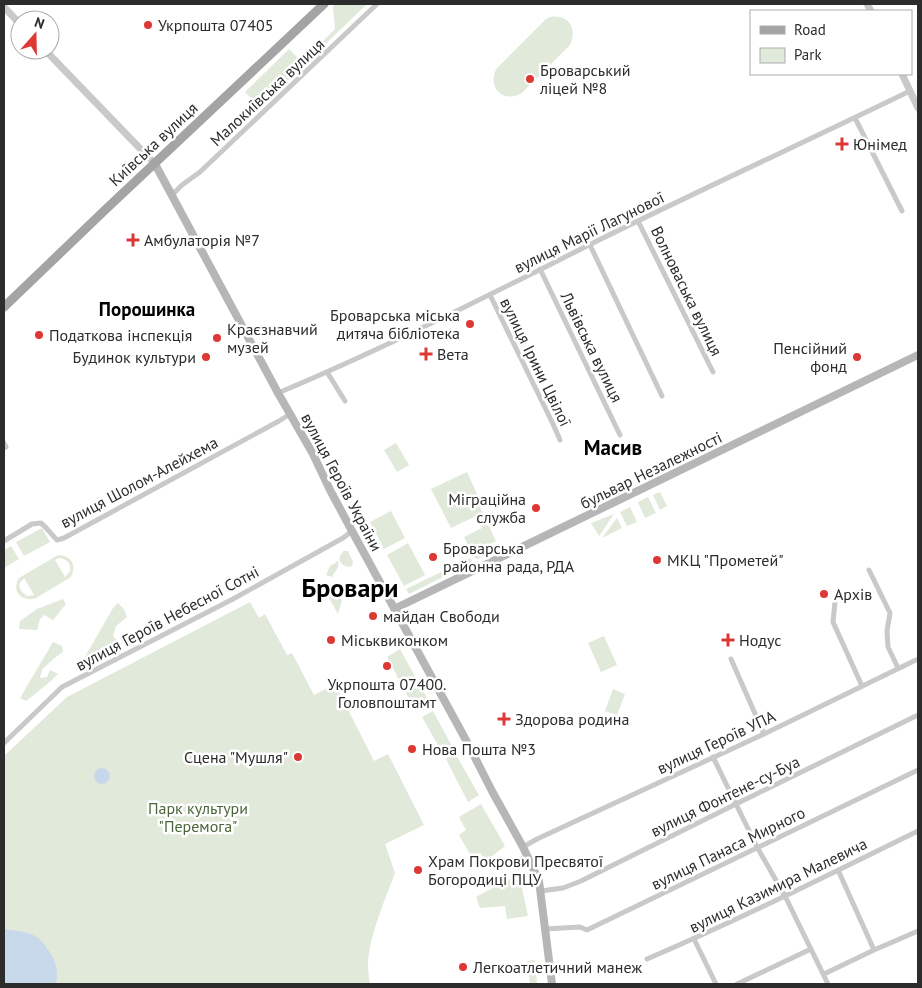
<svg xmlns="http://www.w3.org/2000/svg" width="922" height="988" font-family="'PT Sans',sans-serif">
<rect width="100%" height="100%" fill="#fff"/>
<!-- green -->
<path fill="#e1e9da" fill-rule="evenodd" d="M336 4H367L260 107 245 92 289 49 302 62 335 29 333 6Z
M550 17C568 14 578 28 570 45L522 93C503 104 486 87 497 68L545 20Z
M396 443 409 465 397 472 384 450Z
M467 472 477 494V501L496 541 472 553 464 537 482 528 476 516 451 528 431 489Z
M660 492 667 506 660 510 653 495Z
M648 497 656 513 645 518 638 502Z
M630 507 637 522 627 526 620 512Z
M391 511 405 538 384 549 370 522Z
M614 514 599 536 591 523Z
M617 518 622 528 602 538Z
M42 528 50 542 24 556 16 542Z
M408 543 425 575 404 586 387 555Z
M498 544 499 547 497 550 478 559H476L474 556Z
M11 546 19 559 4 568V550Z
M344 551H348L353 562 352 566 350 567C339 566 336 558 344 551Z
M58 555C71 555 77 565 71 577L36 598C21 603 11 591 19 578ZM59 558C67 559 71 563 70 571L65 577 55 560ZM24 578 34 595 27 596 21 591 19 584Z
M470 558 472 561 471 563 409 594 406 589Z
M338 561C340 568 335 571 332 577L326 575 330 566Z
M333 594 342 600 338 614 328 596Z
M63 599 66 604 53 620 44 615 40 619 37 630 19 629 20 621 37 609Z
M250 602 259 618 265 614 287 655 292 653 314 695 335 684 374 761 388 754 424 825 385 844 395 873C385 900 369 936 368 964 368 971 369 978 370 984H4V756L67 697Z
M118 603 124 609 127 617 116 626 113 636 118 641 116 645 88 660 82 662 113 608Z
M604 636 617 665 601 672 588 643Z
M53 642 62 646 63 652C59 654 45 666 42 670 42 671 40 677 40 678L47 677 50 670 58 674C48 684 37 692 26 701L20 698Z
M400 649 428 700 414 708 387 657Z
M613 689 625 694 617 715 605 711Z
M433 711 453 748 443 754 422 717Z
M455 753 479 795 468 802 446 759Z
M481 804 505 846 486 861 480 853 472 858 459 835 466 830 459 817Z
M519 874 528 916 507 919 505 906 480 908 476 897Z
M535 960 537 984H530L527 961Z"/>
<!-- water -->
<path fill="#c6d8e9" d="M94 776a8 8 0 1 1 16 0a8 8 0 1 1-16 0Z
M4 929C15 931 29 931 38 938 41 940 44 944 46 947 55 959 59 969 56 984H4Z"/>
<g fill="none" stroke-linecap="round" stroke-linejoin="round">
<!-- minor -->
<path stroke="#c9c9c9" stroke-width="5" d="M855 118 902 211
M172 195 182 185 200 172 377 4
M638 221 713 372
M590 245 662 396
M540 269 620 435
M490 295 553 424 560 440
M327 372 345 401
M278 393C388 347 493 293 599 240 702 189 807 141 910 91
M4 443 6 447 4 448
M4 541 32 524 41 523C47 528 51 534 57 540L64 538 279 421 290 414
M869 570 890 613 887 631 888 647 898 668
M835 602 833 622 862 686
M731 659 764 734
M4 743 62 687 233 599 343 538 352 531
M713 757 757 847 785 896 828 984
M523 847 537 839 764 734 918 659
M838 870 874 950
M541 891 563 888 581 881 736 804 918 715
M545 929 580 927 587 930 918 770
M694 939 716 984
M647 959C739 920 828 875 918 831
M824 974 874 950 918 931
M737 984 811 949"/>
<!-- tertiary -->
<path stroke="#c9c9c9" stroke-width="7" d="M867 4 871 11
M4 7 20 24
M45 50 155 164
M902 74 918 108"/>
<!-- secondary -->
<path stroke="#b6b6b6" stroke-width="8" d="M155 164 278 393 313 454 330 490 352 531 467 742 493 793 523 847 539 881 552 984
M394 609 918 355"/>
<!-- primary -->
<path stroke="#a4a4a4" stroke-width="9" d="M4 307 105 210 324 4"/>
</g>
<!-- markers -->
<g fill="#dd3834" stroke="#fff" stroke-width="2">
<circle cx="148" cy="25" r="5"/>
<circle cx="530" cy="79" r="5"/>
<path d="M839.5 136.5h5v5h5v5h-5v5h-5v-5h-5v-5h5z"/>
<path d="M130.5 232.5h5v5h5v5h-5v5h-5v-5h-5v-5h5z"/>
<circle cx="470" cy="324" r="5"/>
<circle cx="39" cy="335" r="5"/>
<circle cx="217" cy="338" r="5"/>
<path d="M423.5 346.5h5v5h5v5h-5v5h-5v-5h-5v-5h5z"/>
<circle cx="206" cy="357" r="5"/>
<circle cx="857" cy="357" r="5"/>
<circle cx="536" cy="508" r="5"/>
<circle cx="433" cy="557" r="5"/>
<circle cx="657" cy="560" r="5"/>
<circle cx="824" cy="594" r="5"/>
<circle cx="373" cy="616" r="5"/>
<circle cx="331" cy="640" r="5"/>
<path d="M725.5 632.5h5v5h5v5h-5v5h-5v-5h-5v-5h5z"/>
<circle cx="387" cy="666" r="5"/>
<path d="M501.5 711.5h5v5h5v5h-5v5h-5v-5h-5v-5h5z"/>
<circle cx="412" cy="749" r="5"/>
<circle cx="298" cy="757" r="5"/>
<circle cx="418" cy="870" r="5"/>
<circle cx="463" cy="967" r="5"/>
</g>
<g text-anchor="middle" stroke-width="5" stroke-linejoin="round" paint-order="stroke">
<!-- poi labels -->
<g font-size="16" fill="#2c2c2c" stroke="#fff" text-anchor="start">
<text x="158" y="31">Укрпошта 07405</text>
<text x="540" y="76">Броварський<tspan x="540" dy="18">ліцей №8</tspan></text>
<text x="853" y="150">Юнімед</text>
<text x="144" y="246">Амбулаторія №7</text>
<text x="460" y="321" text-anchor="end">Броварська міська<tspan x="460" dy="18">дитяча бібліотека</tspan></text>
<text x="227" y="335">Краєзнавчий<tspan x="227" dy="18">музей</tspan></text>
<text x="49" y="341">Податкова інспекція</text>
<text x="847" y="354" text-anchor="end">Пенсійний<tspan x="847" dy="18">фонд</tspan></text>
<text x="437" y="360">Вета</text>
<text x="196" y="363" text-anchor="end">Будинок культури</text>
<text x="526" y="505" text-anchor="end">Міграційна<tspan x="526" dy="18">служба</tspan></text>
<text x="443" y="554">Броварська<tspan x="443" dy="18">районна рада, РДА</tspan></text>
<text x="667" y="566">МКЦ "Прометей"</text>
<text x="834" y="600">Архів</text>
<text x="383" y="622">майдан Свободи</text>
<text x="341" y="646">Міськвиконком</text>
<text x="739" y="646">Нодус</text>
<text x="387" y="690" text-anchor="middle">Укрпошта 07400.<tspan x="387" dy="18">Головпоштамт</tspan></text>
<text x="515" y="725">Здорова родина</text>
<text x="422" y="755">Нова Пошта №3</text>
<text x="288" y="763" text-anchor="end">Сцена "Мушля"</text>
<text x="428" y="867">Храм Покрови Пресвятої<tspan x="428" dy="18">Богородиці ПЦУ</tspan></text>
<text x="473" y="973">Легкоатлетичний манеж</text>
</g>
<!-- street labels -->
<g font-size="16" fill="#2c2c2c" stroke="#fff">
<text transform="translate(267 92) rotate(-43)" y="6">Малокиївська вулиця</text>
<text transform="translate(153 144) rotate(-43)" y="6">Київська вулиця</text>
<text transform="translate(589 232) rotate(-26)" y="6">вулиця Марії Лагунової</text>
<text transform="translate(687 291) rotate(64)" y="6">Волноваська вулиця</text>
<text transform="translate(592 347) rotate(64)" y="6">Львівська вулиця</text>
<text transform="translate(536 362) rotate(64)" y="6">вулиця Ірини Цвілої</text>
<text transform="translate(651 470) rotate(-26)" y="6">бульвар Незалежності</text>
<text transform="translate(139 482) rotate(-28)" y="6">вулиця Шолом-Алейхема</text>
<text transform="translate(342 482) rotate(62)" y="6">вулиця Героїв України</text>
<text transform="translate(167 618) rotate(-28)" y="6">вулиця Героїв Небесної Сотні</text>
<text transform="translate(716 742) rotate(-25)" y="6">вулиця Героїв УПА</text>
<text transform="translate(725 796) rotate(-26)" y="6">вулиця Фонтене-су-Буа</text>
<text transform="translate(728 848) rotate(-26)" y="6">вулиця Панаса Мирного</text>
<text transform="translate(778 885) rotate(-26)" y="6">вулиця Казимира Малевича</text>
</g>
<!-- park labels -->
<g font-size="16" fill="#4b653c" stroke="#fff">
<text x="198" y="814">Парк культури<tspan x="198" dy="18">"Перемога"</tspan></text>
</g>
<!-- quarter labels -->
<g font-size="19" font-weight="bold" fill="#000" stroke="#fff">
<text x="147" y="316">Порошинка</text>
</g>
<!-- district labels -->
<g font-size="21" font-weight="bold" fill="#000" stroke="#fff">
<text x="613" y="455">Масив</text>
</g>
<!-- town labels -->
<g font-size="26" font-weight="bold" fill="#000" stroke="#fff">
<text x="350" y="597">Бровари</text>
</g>
</g>
<!-- border -->
<rect width="922" height="988" fill="none" stroke="#2c2c2c" stroke-width="10"/>
<!-- legend -->
<rect x="750" y="10" width="162" height="65" fill="#ffffff" stroke="#ababab"/>
<rect x="760" y="26" width="25" height="8" fill="#a4a4a4" stroke="#ababab"/>
<text x="794" y="35" font-size="15" fill="#2c2c2c">Road</text>
<rect x="760" y="48" width="25" height="15" fill="#e1e9da" stroke="#ababab"/>
<text x="794" y="60" font-size="15" fill="#2c2c2c">Park</text>
<!-- north arrow -->
<g transform="translate(35 35) rotate(20)"><circle r="24" fill="#ffffff" stroke="#ababab"/>
<path d="M0-4L9 19L0 12L-9 19Z" fill="#dd3834"/>
<text y="-8" font-size="14" font-weight="bold" text-anchor="middle" fill="#2c2c2c">N</text>
</g>
</svg>
